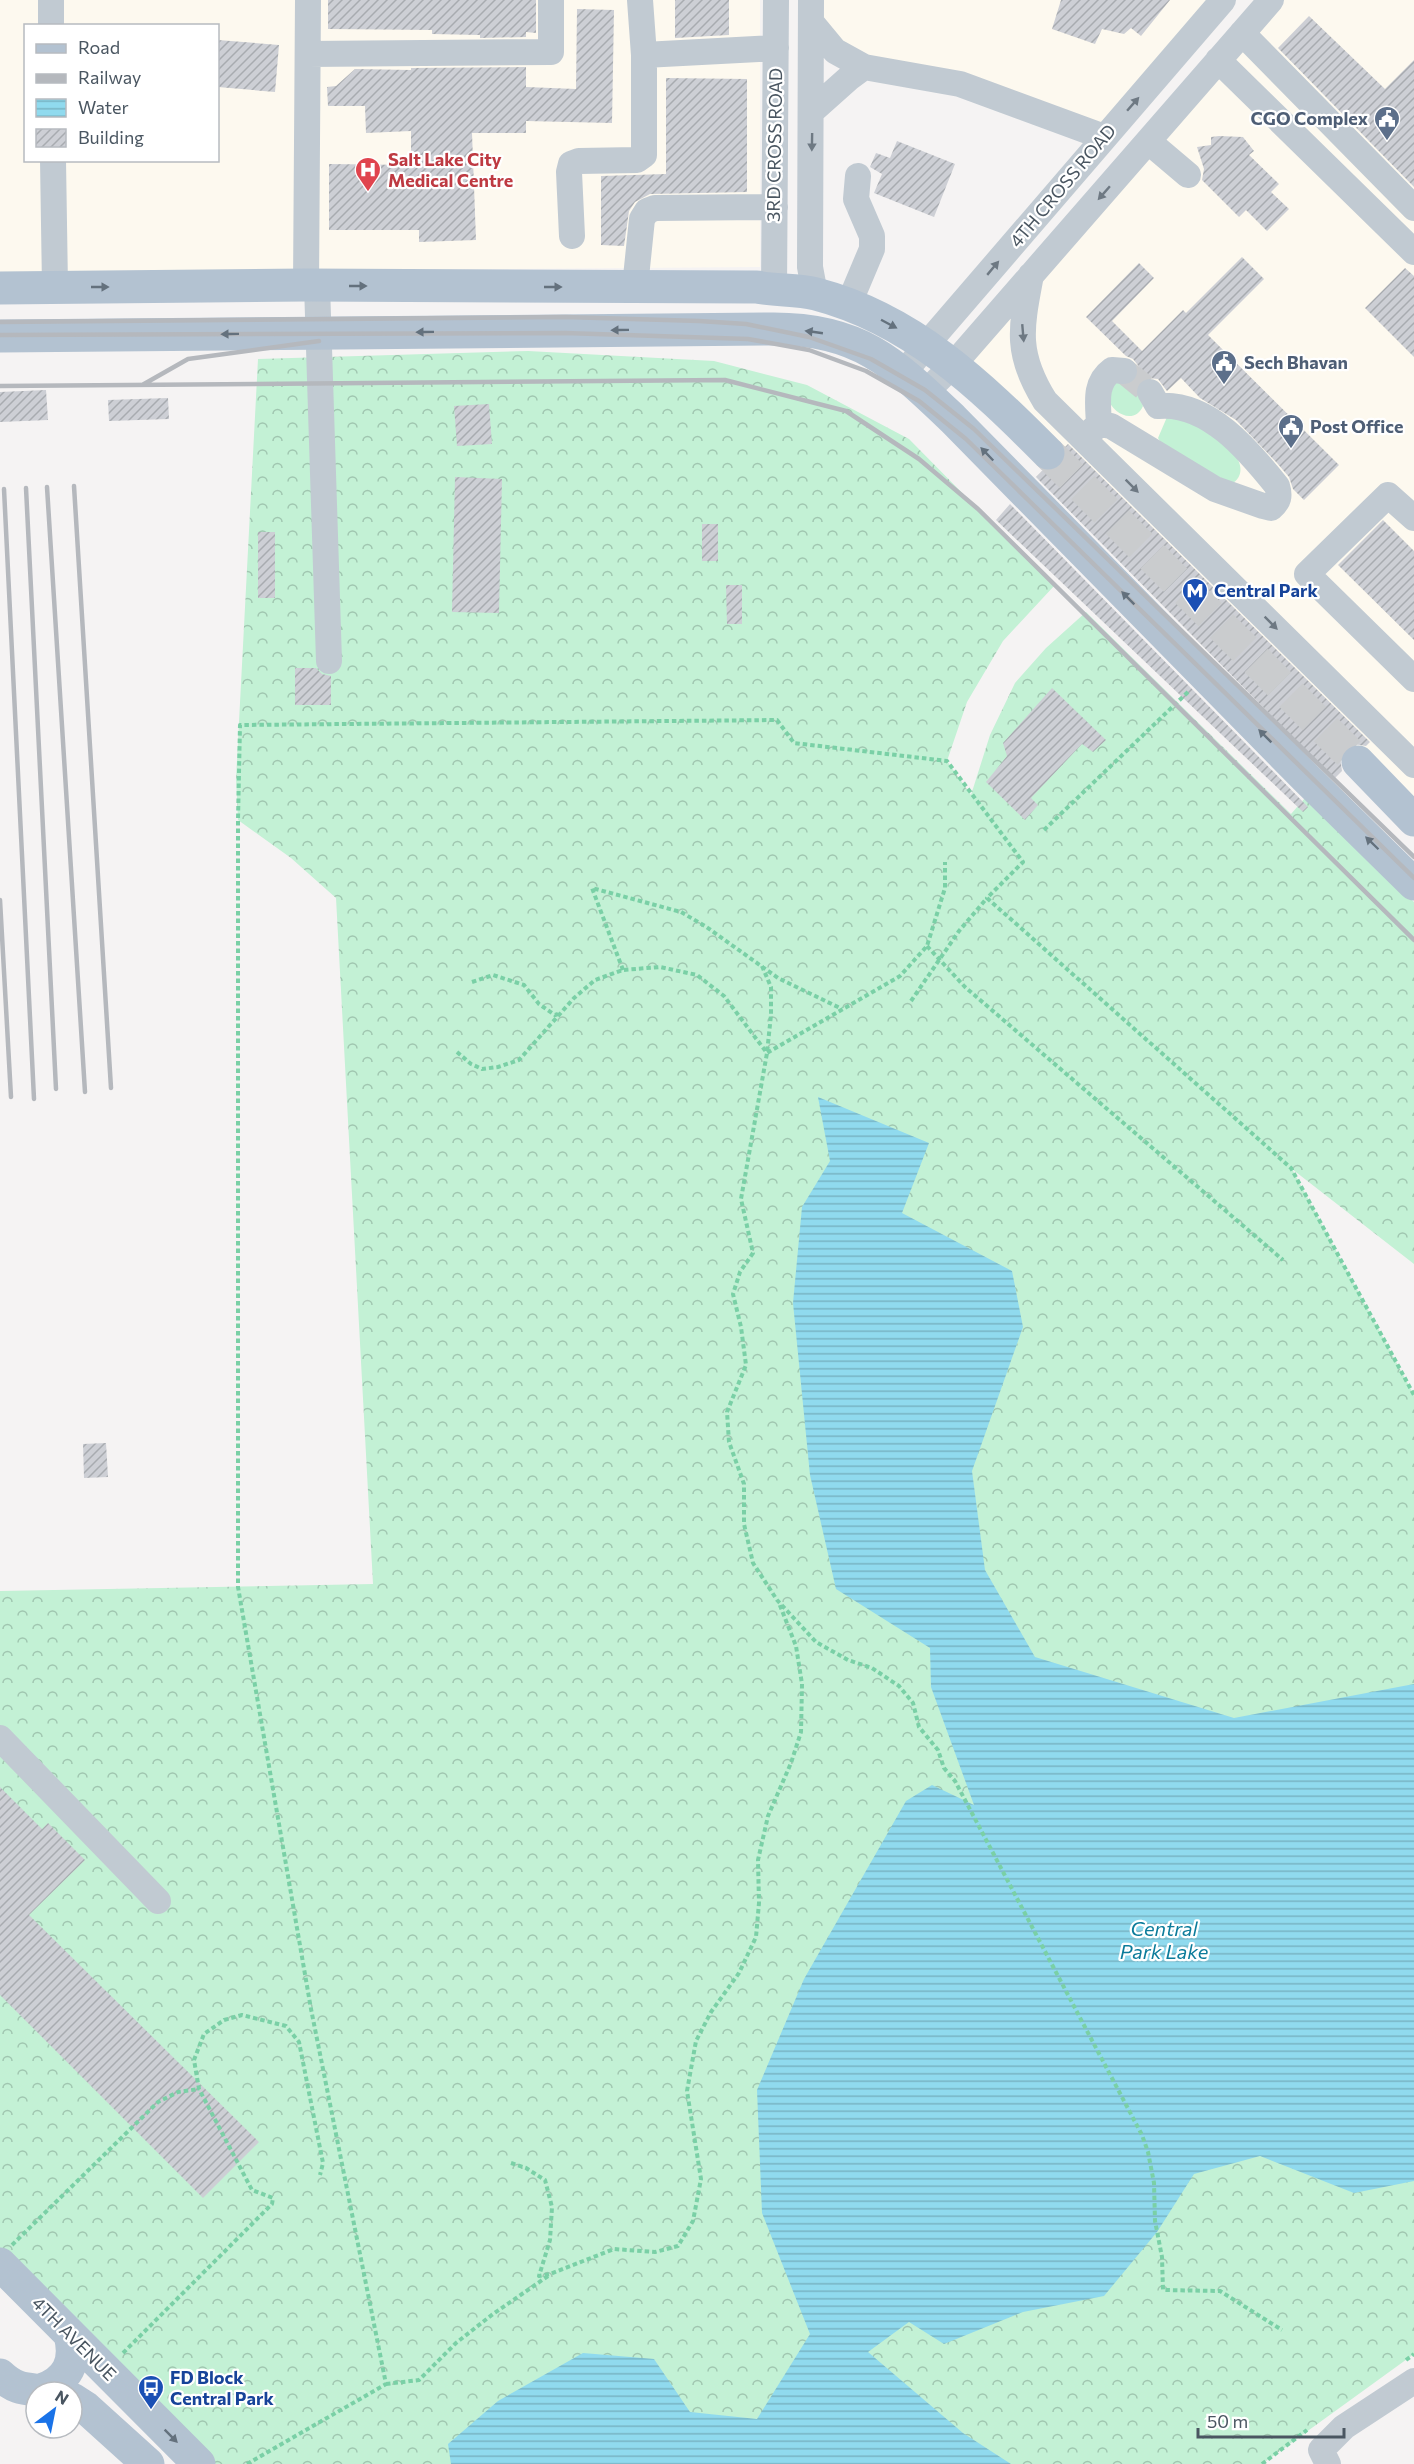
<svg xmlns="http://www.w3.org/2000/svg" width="1414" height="2464" font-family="Commissioner,sans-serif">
<defs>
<pattern id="forest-crowns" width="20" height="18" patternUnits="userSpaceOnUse" patternTransform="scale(1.5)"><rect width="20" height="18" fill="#c3f1d5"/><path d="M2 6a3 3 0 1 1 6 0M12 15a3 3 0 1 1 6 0" fill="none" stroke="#a0c6b0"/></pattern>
<pattern id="water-rules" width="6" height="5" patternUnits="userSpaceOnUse" patternTransform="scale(1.5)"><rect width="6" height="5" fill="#90daee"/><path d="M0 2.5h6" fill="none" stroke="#78b4c4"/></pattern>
<pattern id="building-hatch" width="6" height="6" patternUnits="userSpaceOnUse" patternTransform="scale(1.5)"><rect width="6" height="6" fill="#cdcfd5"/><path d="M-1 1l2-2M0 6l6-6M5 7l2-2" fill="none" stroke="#a8abb0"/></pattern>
</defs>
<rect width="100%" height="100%" fill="#f5f3f3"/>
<!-- commercial -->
<path fill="#fdf9ef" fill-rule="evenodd" d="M0 0H760V267L0 273ZM26 26H218V160H26Z
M820 0H1210L1102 125 870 56 839 43 820 20Z
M1279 0H1414V807L1196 577 971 358Z"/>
<!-- green -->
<path fill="#c3f1d5" d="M1123 378 1137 393 1143 406C1135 425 1112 414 1108 398 1107 394 1107 388 1107 383Z
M1167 417 1209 424C1221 439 1257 467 1232 484L1163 446 1158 438Z"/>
<!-- forest -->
<path fill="url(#forest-crowns)" d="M528 351 714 361 807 385 909 439 1054 586 1003 641 967 702 947 761 971 795 990 735 1015 683 1046 648 1086 612 1291 814 1305 798 1414 902V1264L1292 1169 1414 1395V2354L1262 2464H214L0 2249V1591L373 1584 336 898 291 858 238 820 236 779 258 359Z"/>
<!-- water -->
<path fill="url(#water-rules)" d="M818 1097 929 1143 902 1213 1012 1271 1023 1327 972 1471 985 1570 1035 1657 1234 1718 1414 1684V2181L1354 2193 1260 2156 1194 2174 1157 2232 1104 2296 1023 2312 944 2344 909 2322 868 2352 963 2433 1011 2464H451L448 2444 498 2401 583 2353 654 2359 690 2412 757 2419 810 2334 762 2213 757 2090 804 1979 906 1801 932 1785 974 1805 931 1687 930 1648 836 1589 810 1475 793 1303 802 1207 830 1161Z"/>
<!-- building -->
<path fill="url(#building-hatch)" d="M328 0H536V33L526 32V37L480 38V35L432 34V30L328 29Z
M675 0H729V35L675 38Z
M1061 0H1170L1141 36 1131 28 1124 34 1102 29 1095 44 1052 29Z
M577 9 614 10 612 123 526 121V133H472L476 240 419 242V230H329V164L411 165V131L366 133 365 106H328L327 87 336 86 355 69 411 70V68L526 67V87L576 89Z
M1309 16 1385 89 1414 60V187L1278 48Z
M218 40 279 45 275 92 218 87Z
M666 78 747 79V192L650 194 635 202 629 211 624 246 601 245V176L666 174Z
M1219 136 1243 137 1254 151 1249 155 1279 184 1271 192 1289 209 1267 231 1246 210 1239 217 1202 180 1204 169 1197 147 1211 145V137Z
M897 141 955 164 934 217 874 193 882 174 870 167 876 153 890 158Z
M1242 257 1264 279 1208 335 1339 465 1304 500 1293 489 1289 477 1277 463 1236 420 1200 398 1181 378 1167 391 1158 379 1148 378 1133 359 1126 356 1086 317 1139 263 1154 278 1112 321 1142 351 1183 310 1186 313Z
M1405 268 1414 276V357L1365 308Z
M46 390 48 420 0 422V392Z
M168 398 169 419 109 421 108 400Z
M489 404 492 444 457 446 454 406Z
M1068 444 1370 742 1366 746 1353 744 1345 749 1340 757 1342 771 1334 779 1036 477 1042 471H1052L1062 466 1066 458 1065 447Z
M455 477 502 479 499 613 452 612Z
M1010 504 1308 807 1303 812 996 520Z
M1383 520 1414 551V640L1338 565Z
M702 524H718V561H702Z
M258 532H275V598H258Z
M726 585H742V624H727Z
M295 668H316L322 674 331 676V705H295Z
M1052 688 1106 740 1093 752 1082 744 1031 798 1038 805 1025 820 986 782 1007 756 1003 743Z
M106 1443 108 1477 84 1478 83 1444Z
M0 1787 42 1829 48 1823 85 1860 29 1915 259 2142 203 2198 0 1995Z"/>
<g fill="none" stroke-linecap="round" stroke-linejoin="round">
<!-- minor-tunnel -->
<path stroke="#caccce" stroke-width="26" stroke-dasharray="26 13" stroke-linecap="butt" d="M1124 371 1150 392"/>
<!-- major-tunnel -->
<path stroke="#caccce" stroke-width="33" stroke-dasharray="33 16" stroke-linecap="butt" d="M1048 453 1358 762"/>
<!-- path -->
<path stroke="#7ad0a6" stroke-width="4" stroke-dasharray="4.5 3" stroke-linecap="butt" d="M1044 830 1189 691
M927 946 965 987 1283 1260
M762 966 771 987V1015L767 1053 741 1199 753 1253 740 1272 733 1294 741 1327 746 1365 727 1412 729 1442 744 1484V1524L753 1563 777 1600 816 1642 848 1660 872 1668 899 1686 913 1703 919 1727 938 1750 944 1768 955 1781 1142 2135 1148 2152 1154 2183 1155 2221 1162 2257 1163 2290 1220 2291 1282 2330
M623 970 592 888 681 912 705 926 778 978 842 1009
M472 982 493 975 524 985 539 1004 555 1015 558 1014
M911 1001 959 931 987 898
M457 1052 471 1064 482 1069 498 1067 519 1060 574 998 595 980 623 970 660 967 697 975 724 996 767 1053 900 976 927 946 945 888V862
M511 2163 526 2168 545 2180 552 2207 550 2240 539 2276 550 2274 614 2249 655 2252 678 2246 693 2221 701 2179 687 2091 696 2041 711 2012 739 1973 756 1937 759 1903 758 1860 768 1816 791 1763 801 1732 802 1684 796 1646 779 1603
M12 2245 158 2102 178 2092 199 2089
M123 2353 272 2204 273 2198 252 2190 199 2089 194 2060 204 2034 224 2020 242 2015 286 2026 299 2042 323 2163 320 2175
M1406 2360 1414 2354
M386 2384 419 2380 456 2343 493 2314 548 2276
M247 2464 386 2384 311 2009 238 1587V820L240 725 777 720 794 743 947 761 1023 862 987 898 1291 1168 1414 1395
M1262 2464 1307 2430"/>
<!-- minor -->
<path stroke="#c1cad2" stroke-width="26" d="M51 0V26
M811 0 810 267 815 294
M811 22 835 51 864 67 960 84 1104 137
M1242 33 1414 208
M308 54 551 52V0
M644 55 776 48
M1218 60 1414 252
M812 111 849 78 864 67
M1149 142 1188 175
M53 160 55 287
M572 236 569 172 571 164 579 161 637 160 644 155V55L640 0
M1031 275C1021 328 1015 353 1045 401L1414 765
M306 285 308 0
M317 285 329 661
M635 287 642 219 647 211 655 208 775 207
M774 290 776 0
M848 306 872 249V236L856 199 858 176
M904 373 927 344 1223 0
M925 393 953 365 1271 0
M1099 424C1098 403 1094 383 1112 370L1124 371
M1084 438 1099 424 1111 426 1215 489 1263 506 1271 508C1279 501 1280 496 1277 486 1249 451 1208 401 1158 406L1150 392
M1414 518 1388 495 1307 574 1414 679
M0 1738 158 1901
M1328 2464 1321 2450 1344 2427 1414 2381"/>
<!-- major -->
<path stroke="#b3c2d1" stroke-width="33" d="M0 288 306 285 757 287C776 291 797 289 816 294 912 319 980 385 1048 453
M0 336 774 329C860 329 894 363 953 419L1306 778 1414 884
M1358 762 1414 820
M0 2264 199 2464
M0 2375C18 2392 28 2388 50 2392
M41 2390C68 2381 77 2361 70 2335
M72 2399 86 2408 148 2464"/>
<!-- rail -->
<path stroke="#b5b8bd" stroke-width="4.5" d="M0 322 565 317 699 321 746 324 809 337 871 359 925 390 974 429 1414 857
M0 335 565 333 748 339 809 350 866 371 919 401 966 439 1414 878
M144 384 188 359 319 341
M0 386 725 380 846 411 919 459 978 509 1414 940
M74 486 111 1088
M47 487 85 1092
M26 488 56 1089
M4 489 34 1099
M0 900 11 1097"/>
</g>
<!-- one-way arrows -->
<defs><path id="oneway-solid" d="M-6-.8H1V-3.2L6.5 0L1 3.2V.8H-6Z" transform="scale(1.5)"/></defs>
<g fill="#6e7983">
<use href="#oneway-solid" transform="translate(1133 104) rotate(-49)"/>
<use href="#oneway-solid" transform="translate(812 142) rotate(91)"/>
<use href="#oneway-solid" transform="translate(1104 193) rotate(131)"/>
<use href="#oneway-solid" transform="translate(993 268) rotate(-50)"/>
<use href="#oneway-solid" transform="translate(1023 333) rotate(85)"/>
<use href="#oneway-solid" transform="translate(1132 486) rotate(45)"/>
<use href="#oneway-solid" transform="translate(1271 623) rotate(45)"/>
</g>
<g fill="#64717d">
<use href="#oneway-solid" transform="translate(358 286)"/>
<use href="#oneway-solid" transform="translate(100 287)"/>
<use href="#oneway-solid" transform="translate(553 287)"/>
<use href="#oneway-solid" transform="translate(889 324) rotate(28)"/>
<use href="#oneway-solid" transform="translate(620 330) rotate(179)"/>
<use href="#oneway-solid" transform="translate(425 332) rotate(179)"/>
<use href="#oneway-solid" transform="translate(814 332) rotate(-172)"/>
<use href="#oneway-solid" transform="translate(230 334) rotate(179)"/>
<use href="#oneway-solid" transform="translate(987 454) rotate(-134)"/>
<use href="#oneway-solid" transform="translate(1128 598) rotate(-135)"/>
<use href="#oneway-solid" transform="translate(1265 736) rotate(-135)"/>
<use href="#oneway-solid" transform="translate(1372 843) rotate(-136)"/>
<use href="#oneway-solid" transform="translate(171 2436) rotate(45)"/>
</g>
<!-- icons -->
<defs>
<symbol id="civic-pin" viewBox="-11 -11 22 30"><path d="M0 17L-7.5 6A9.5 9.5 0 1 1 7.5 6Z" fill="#5c6f8a" stroke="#fff"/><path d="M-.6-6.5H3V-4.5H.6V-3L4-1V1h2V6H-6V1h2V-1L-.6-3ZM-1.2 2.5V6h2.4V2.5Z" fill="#fff"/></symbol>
<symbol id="hospital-pin" viewBox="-11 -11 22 30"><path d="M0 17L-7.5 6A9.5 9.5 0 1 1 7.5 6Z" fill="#e0444e" stroke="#fff"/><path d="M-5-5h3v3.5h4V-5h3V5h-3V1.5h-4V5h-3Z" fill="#fff"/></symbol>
<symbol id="metro-pin" viewBox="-11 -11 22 30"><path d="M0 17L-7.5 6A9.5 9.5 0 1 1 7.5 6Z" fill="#1a4fb4" stroke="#fff"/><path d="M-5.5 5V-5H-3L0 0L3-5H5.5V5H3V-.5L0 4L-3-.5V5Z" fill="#fff"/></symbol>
<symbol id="bus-pin" viewBox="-11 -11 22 30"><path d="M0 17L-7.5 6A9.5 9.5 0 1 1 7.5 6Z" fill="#1a4fb4" stroke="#fff"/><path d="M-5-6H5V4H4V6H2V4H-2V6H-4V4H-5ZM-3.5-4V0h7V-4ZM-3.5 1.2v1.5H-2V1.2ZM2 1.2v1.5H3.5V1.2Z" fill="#fff"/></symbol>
</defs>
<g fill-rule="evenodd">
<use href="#civic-pin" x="1372" y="104" width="30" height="40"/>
<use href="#hospital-pin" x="353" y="155" width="30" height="40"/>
<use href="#civic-pin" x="1209" y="348" width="30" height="40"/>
<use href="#civic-pin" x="1276" y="412" width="30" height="40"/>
<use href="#metro-pin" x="1180" y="576" width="30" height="40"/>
<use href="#bus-pin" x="136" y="2373" width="30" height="40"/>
</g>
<g text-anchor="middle" stroke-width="4.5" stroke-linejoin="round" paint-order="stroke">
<!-- service labels -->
<g font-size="18" font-weight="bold" fill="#4e5e75" stroke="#fff" text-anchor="start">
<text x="1368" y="125" text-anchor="end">CGO Complex</text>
<text x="1244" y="369">Sech Bhavan</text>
<text x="1310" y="433">Post Office</text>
</g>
<!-- street labels -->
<g font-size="18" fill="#4a5661" stroke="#fff">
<text transform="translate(775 145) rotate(-89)" y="6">3RD CROSS ROAD</text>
<text transform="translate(1063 186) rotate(-50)" y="6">4TH CROSS ROAD</text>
<text transform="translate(74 2339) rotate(45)" y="6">4TH AVENUE</text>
</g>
<!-- health labels -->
<g font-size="18" font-weight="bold" fill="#be3a42" stroke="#fff" text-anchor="start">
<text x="388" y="166">Salt Lake City<tspan x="388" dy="21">Medical Centre</tspan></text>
</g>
<!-- transit labels -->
<g font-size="18" font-weight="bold" fill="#164399" stroke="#fff" text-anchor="start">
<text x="1214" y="597">Central Park</text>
<text x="170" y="2384">FD Block<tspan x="170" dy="21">Central Park</tspan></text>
</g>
<!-- water labels -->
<g font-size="20" font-style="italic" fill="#0c7c9b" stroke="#fff">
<text x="1164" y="1936">Central<tspan x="1164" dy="23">Park Lake</tspan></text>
</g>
</g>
<!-- legend -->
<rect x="24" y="24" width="195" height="138" fill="#ffffff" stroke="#b7bbc0" stroke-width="1.5"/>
<rect x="36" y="44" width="30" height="9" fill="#b3c2d1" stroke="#b7bbc0" stroke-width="1.5"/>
<text x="78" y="54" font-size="18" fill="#4a5661">Road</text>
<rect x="36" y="74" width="30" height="9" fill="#b5b8bd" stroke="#b7bbc0" stroke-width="1.5"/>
<text x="78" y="84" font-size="18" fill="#4a5661">Railway</text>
<rect x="36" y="99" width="30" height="18" fill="url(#water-rules)" stroke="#b7bbc0" stroke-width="1.5"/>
<text x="78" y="114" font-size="18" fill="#4a5661">Water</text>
<rect x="36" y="129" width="30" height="18" fill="url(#building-hatch)" stroke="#b7bbc0" stroke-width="1.5"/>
<text x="78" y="144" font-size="18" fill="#4a5661">Building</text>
<!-- north arrow -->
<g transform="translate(54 2410) rotate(32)"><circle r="28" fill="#ffffff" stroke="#b7bbc0" stroke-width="1.5"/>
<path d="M0-4.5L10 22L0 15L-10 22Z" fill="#1a73e8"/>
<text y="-9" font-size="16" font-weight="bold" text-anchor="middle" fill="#4a5661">N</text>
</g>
<!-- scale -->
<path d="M1198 2428v9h146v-9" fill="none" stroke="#4a5661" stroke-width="3"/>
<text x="1207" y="2428" font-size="18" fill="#4a5661" stroke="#ffffff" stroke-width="4.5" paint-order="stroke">50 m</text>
</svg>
